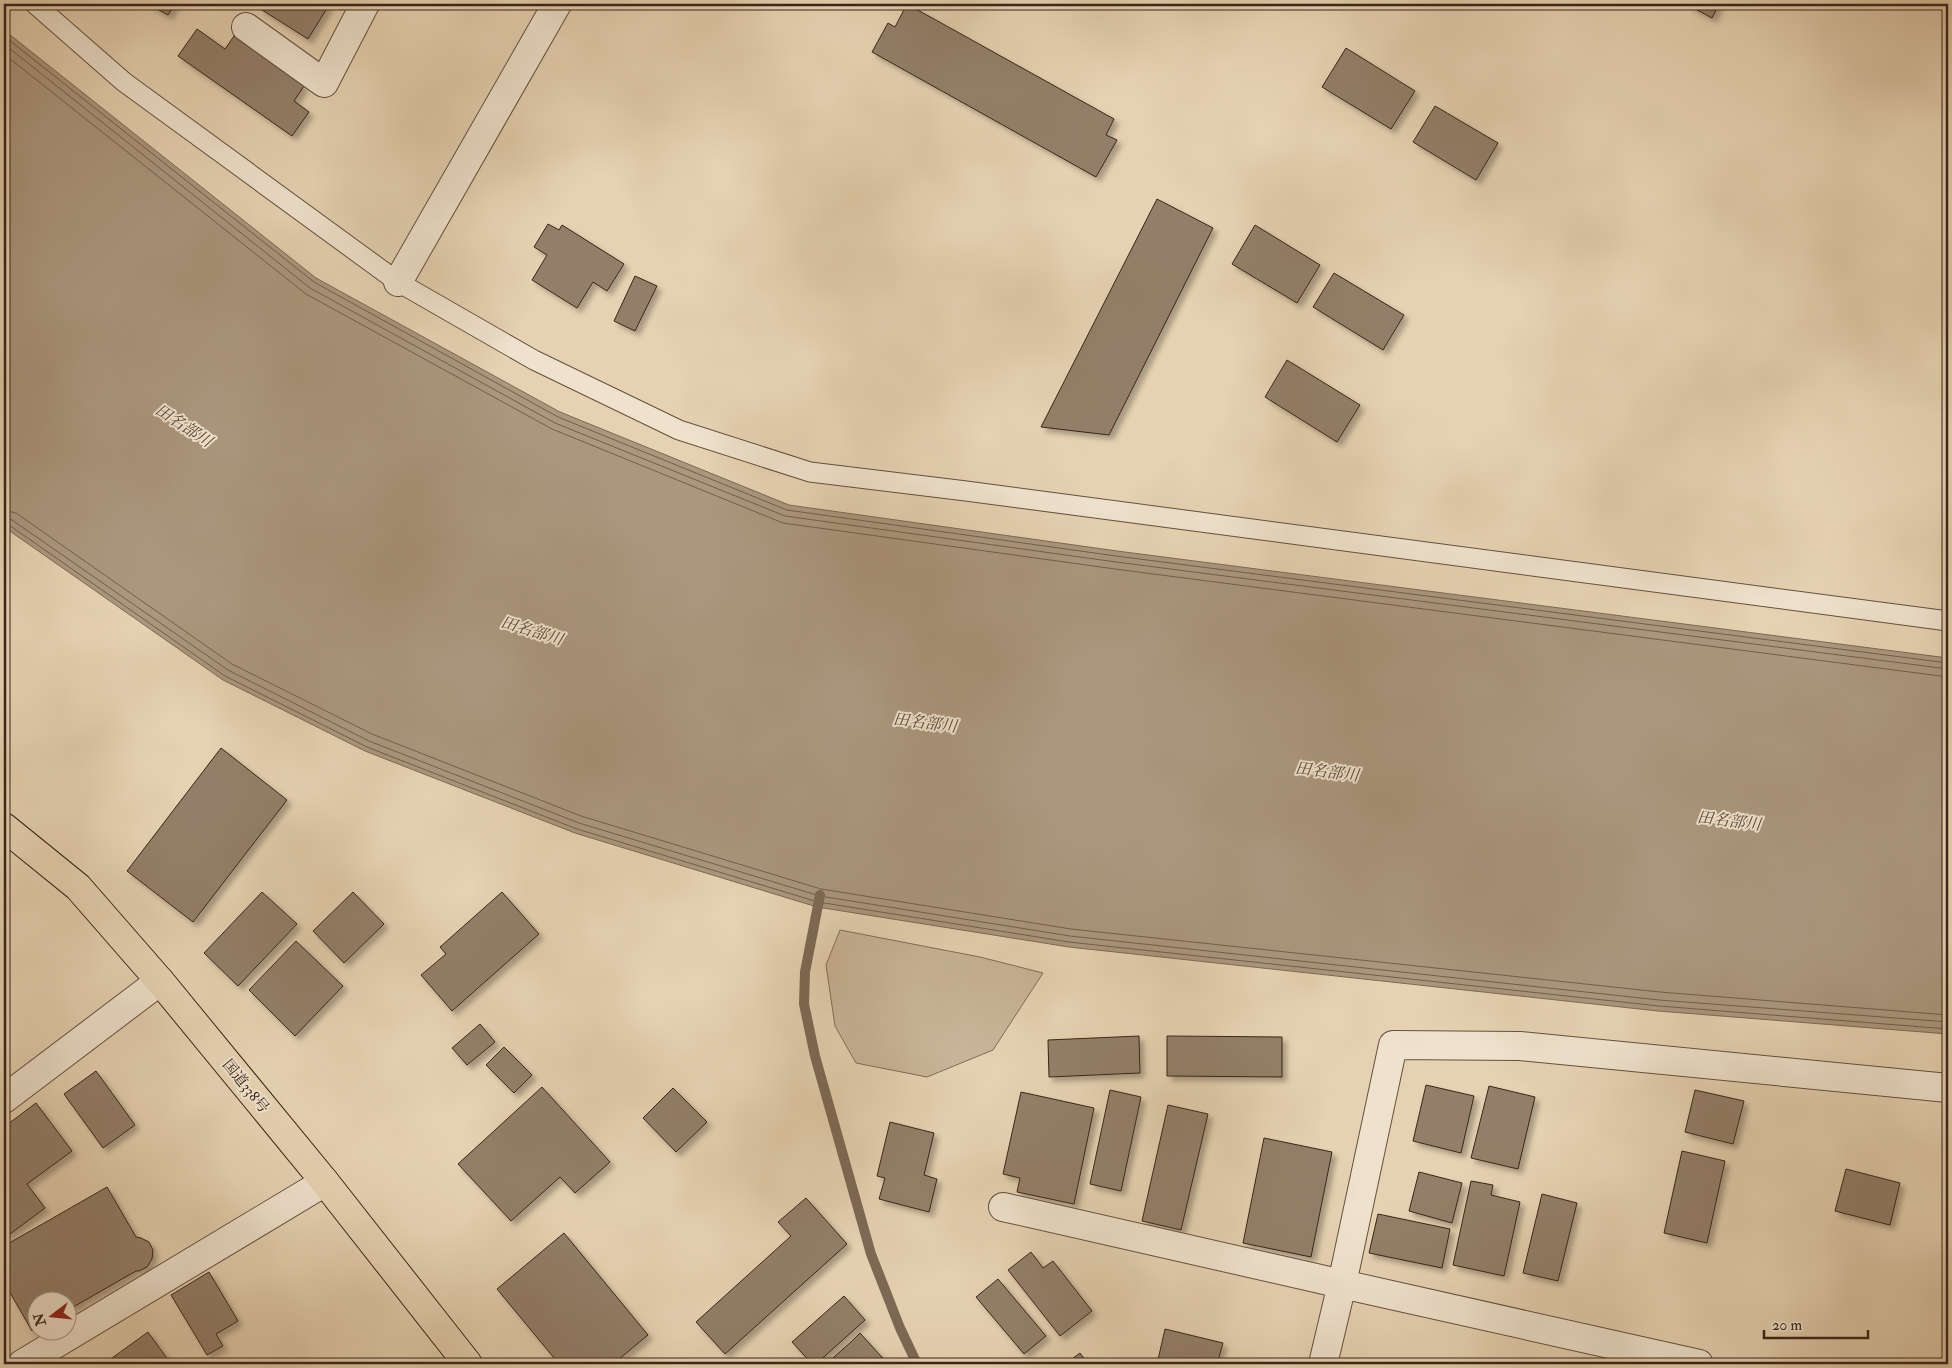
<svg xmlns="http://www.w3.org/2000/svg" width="1952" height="1368" font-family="'IM FELL Double Pica','Noto Serif JP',serif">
<defs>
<filter id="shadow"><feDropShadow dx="4.5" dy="4.5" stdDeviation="2.5" flood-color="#0004"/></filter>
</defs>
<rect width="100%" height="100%" fill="#e6d2b2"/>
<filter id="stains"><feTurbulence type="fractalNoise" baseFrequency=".004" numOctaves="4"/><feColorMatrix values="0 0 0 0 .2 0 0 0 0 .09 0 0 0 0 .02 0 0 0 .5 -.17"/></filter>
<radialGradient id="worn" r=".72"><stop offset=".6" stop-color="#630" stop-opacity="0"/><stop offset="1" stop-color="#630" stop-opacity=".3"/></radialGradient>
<!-- green -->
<path fill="#c9b598" stroke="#816d58" d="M840 930 980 957 1043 973 993 1050 927 1077 856 1063 835 1026 826 965Z"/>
<!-- water -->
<path fill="#ab977e" stroke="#7d6956" d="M4 30 316 278 560 412 789 505 1117 551 1948 658V1034L1658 1011 1069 947 817 907 575 833 365 751 223 680 4 527Z"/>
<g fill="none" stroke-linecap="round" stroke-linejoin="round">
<!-- shore -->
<path stroke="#725e4c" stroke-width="1" d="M4 36 314 282 558 417 787 510 1116 556 1948 663
M4 44 310 288 555 423 785 516 1116 562 1948 669
M4 54 306 294 552 429 783 523 1115 569 1948 677
M4 510 16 513 232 664 372 734 581 816 821 889 1071 929 1660 992 1948 1015
M4 517 12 520 228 670 369 741 579 823 820 896 1070 936 1659 1000 1948 1022
M4 524 9 525 225 676 367 747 577 829 818 902 1069 942 1659 1006 1948 1029"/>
<!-- stream -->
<path stroke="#7d6956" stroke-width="10" d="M820 895 805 972 804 1004 815 1056 871 1254 900 1328 917 1364"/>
</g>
<!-- building -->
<path fill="#937f69" stroke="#392519" filter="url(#shadow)" d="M148 4H175L168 15Z
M261 4H327L329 5 308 39 259 8Z
M907 4 1114 119 1106 135 1117 140 1096 177 872 52 888 23 895 27Z
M1686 4H1719L1712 18Z
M197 29 225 49 234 36 304 86 294 101 309 112 292 136 178 56Z
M1346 48 1415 91 1391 129 1322 87Z
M1435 106 1498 143 1476 180 1413 142Z
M1157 199 1213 228 1109 435 1041 427Z
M548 224 559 230 562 225 624 264 607 291 593 282 577 308 532 280 547 255 534 247Z
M1255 225 1320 265 1297 303 1232 264Z
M1334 273 1404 315 1383 350 1313 307Z
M635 276 657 286 635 331 614 321Z
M1287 360 1360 405 1337 442 1265 397Z
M221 748 287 800 193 922 127 871Z
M262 892 297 924 238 986 204 953Z
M353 892 384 924 344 963 313 931Z
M502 892 539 934 452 1011 421 975 446 954 440 947Z
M296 941 343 986 295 1036 249 990Z
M480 1024 495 1042 467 1065 452 1048Z
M1139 1036 1140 1073 1049 1077 1048 1040Z
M1167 1036 1282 1037V1077L1167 1076Z
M504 1047 532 1075 514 1093 486 1065Z
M96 1071 135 1125 103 1148 64 1094Z
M1426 1085 1474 1096 1461 1153 1413 1141Z
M1489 1086 1535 1097 1518 1169 1471 1158Z
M542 1087 610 1162 575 1193 560 1177 511 1221 458 1164Z
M673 1088 707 1122 676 1152 643 1118Z
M1110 1090 1141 1097 1121 1191 1090 1184Z
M1695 1090 1744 1101 1733 1144 1685 1132Z
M1021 1092 1094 1108 1074 1204 1017 1192 1020 1178 1003 1174Z
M36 1103 72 1151 27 1184 45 1208 6 1237 4 1234V1127Z
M1168 1105 1208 1114 1181 1230 1142 1221Z
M890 1122 934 1133 924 1175 937 1179 929 1212 879 1199 885 1178 877 1176Z
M1264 1138 1332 1152 1311 1257 1243 1243Z
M1682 1151 1725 1161 1707 1243 1664 1233Z
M1846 1169 1900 1183 1890 1225 1835 1211Z
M1419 1172 1462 1183 1452 1223 1409 1211Z
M1471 1181 1493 1185 1491 1195 1520 1202 1504 1276 1453 1265Z
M107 1187 136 1237 141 1238 149 1242 153 1250 152 1259 147 1267 139 1271H136L68 1310V1300H38V1327L32 1331 4 1282V1246Z
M1542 1194 1577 1203 1558 1281 1523 1273Z
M806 1198 847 1244 725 1354 696 1322 791 1236 778 1222Z
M1378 1214 1450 1229 1442 1268 1369 1253Z
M564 1233 648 1335 613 1364H559L497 1289Z
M1031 1252 1043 1268 1053 1261 1092 1311 1060 1336 1008 1270Z
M209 1272 238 1321 216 1334 223 1346 207 1355 171 1295Z
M998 1279 1046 1336 1024 1354 976 1297Z
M844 1296 865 1320 816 1364H812L792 1342Z
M1165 1329 1223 1343 1217 1364H1157Z
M148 1332 171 1364H116L112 1358Z
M860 1333 888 1364H826L851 1342Z
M1080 1353 1088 1364H1065Z"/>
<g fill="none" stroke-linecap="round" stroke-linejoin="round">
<defs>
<path id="lane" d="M35 4 124 82 398 282 534 360 679 430 810 472 966 491 1948 621"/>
<path id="street" d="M246 27 324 83 365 4
M398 282 557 4
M4 1099 160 981
M1003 1207 1342 1284 1393 1045 1520 1046 1948 1088
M22 1364 325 1182
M1323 1364 1342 1284 1699 1364"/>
<path id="highway" d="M4 827 78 887 160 981 325 1182 468 1364"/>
</defs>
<!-- lane casing -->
<use href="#lane" stroke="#64503f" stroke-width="21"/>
<!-- street casing -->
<use href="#street" stroke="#64503f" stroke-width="30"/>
<!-- highway casing -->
<use href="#highway" stroke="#392519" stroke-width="30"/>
<!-- lane -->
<use href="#lane" stroke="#efe2cd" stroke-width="19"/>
<!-- street -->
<use href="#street" stroke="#efe2cd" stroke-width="28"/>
<!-- highway -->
<use href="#highway" stroke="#e6d2b2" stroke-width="28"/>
</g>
<g text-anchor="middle" stroke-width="4" stroke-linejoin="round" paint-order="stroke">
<!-- street labels -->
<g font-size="15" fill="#392519" stroke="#efe2cd">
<text transform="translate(246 1086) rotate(51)" y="5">国道338号</text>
</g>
<!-- water labels -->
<g font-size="16" font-style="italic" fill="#5b4737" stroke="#efe2cd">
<text transform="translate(184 425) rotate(33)" y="6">田名部川</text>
<text transform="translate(532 630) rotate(17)" y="6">田名部川</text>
<text transform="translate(925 722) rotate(7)" y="6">田名部川</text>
<text transform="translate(1327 771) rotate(7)" y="6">田名部川</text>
<text transform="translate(1729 820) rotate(7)" y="6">田名部川</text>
</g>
</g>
<!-- margin -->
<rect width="1952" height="1368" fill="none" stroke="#e6d2b2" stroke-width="20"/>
<rect x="5" y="5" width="1942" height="1358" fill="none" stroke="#392519" stroke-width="2.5"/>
<rect x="10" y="10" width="1932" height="1348" fill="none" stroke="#392519"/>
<!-- north arrow -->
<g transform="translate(52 1316) rotate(254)"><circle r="24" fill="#efe2cd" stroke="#a69685"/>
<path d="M0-4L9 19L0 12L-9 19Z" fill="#8f2418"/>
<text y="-8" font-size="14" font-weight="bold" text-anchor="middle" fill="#392519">N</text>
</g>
<!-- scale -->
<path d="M1764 1330v8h104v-8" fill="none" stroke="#392519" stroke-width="2.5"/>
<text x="1772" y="1330" font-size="15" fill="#392519" stroke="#efe2cd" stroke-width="4" paint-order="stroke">20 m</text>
<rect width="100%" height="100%" filter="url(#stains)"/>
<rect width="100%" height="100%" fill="url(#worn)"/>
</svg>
